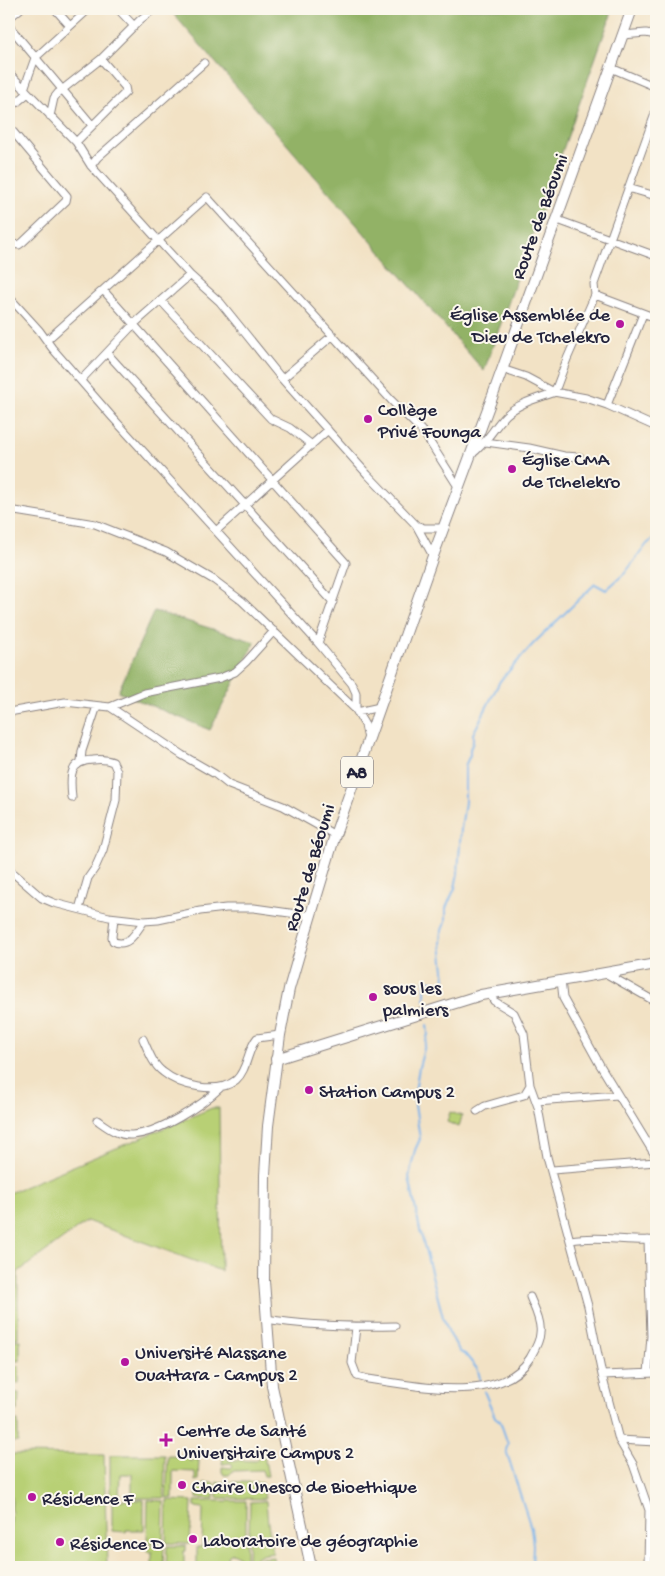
<svg xmlns="http://www.w3.org/2000/svg" width="665" height="1576" font-family="'Gochi Hand',sans-serif">
<rect width="100%" height="100%" fill="#fbf7ec"/>
<filter id="ink" filterUnits="userSpaceOnUse"><feTurbulence type="fractalNoise" baseFrequency=".02" numOctaves="2"/><feDisplacementMap in="SourceGraphic" scale="10" xChannelSelector="R" yChannelSelector="G"/><feConvolveMatrix kernelMatrix="1 2 1 2 8 2 1 2 1" color-interpolation-filters="sRGB"/></filter>
<filter id="wash" filterUnits="userSpaceOnUse"><feTurbulence type="fractalNoise" baseFrequency=".0096" numOctaves="4" result="noise"/><feDisplacementMap in="SourceGraphic" scale="20" xChannelSelector="R" yChannelSelector="G"/><feGaussianBlur stdDeviation="1.12" result="paint"/><feColorMatrix in="noise" values="0 0 0 0 0 0 0 0 0 0 0 0 0 0 0 0 0 1.4 0 .05"/><feComposite in="paint" operator="in"/></filter>
<g filter="url(#wash)">
<rect width="100%" height="100%" fill="#f2e2c5"/>
<!-- green -->
<path fill="#b8d075" stroke="#6d7958" d="M212 1108H219L221 1271 87 1221 18 1272V1338H9V1193Z
M450 1112 462 1116 459 1127 447 1122Z
M9 1340H20V1361H9Z
M9 1366H19V1383H9Z
M9 1393H19L18 1410H9Z
M9 1421H18V1442H9Z
M9 1454 104 1455 107 1567H11L9 1525H11L12 1497H9Z
M193 1454H196V1460H199L198 1480 195 1481V1472L173 1471V1498H166L168 1456 189 1457V1461H193Z
M110 1455H165L164 1498H132V1474H120L119 1498H110Z
M225 1455H227L228 1460 256 1461 261 1455H264L268 1476H264L262 1470 233 1471 229 1475H224L222 1472V1467L231 1468 233 1466 231 1463 222 1464 223 1458Z
M217 1482H262L265 1499 217 1498Z
M204 1483H214V1499L197 1498V1488H203Z
M112 1500H144V1530H126V1532L112 1531Z
M148 1500 164 1501 163 1543H147Z
M167 1500 192 1501 190 1544 166 1543Z
M195 1501H246V1564L242 1566 238 1563 239 1557 233 1553 229 1555 227 1560 229 1564 233 1567H197V1547H202L203 1508 195 1507Z
M266 1501 268 1523 273 1553 260 1555 248 1563 250 1502Z
M147 1546H164L163 1567H152V1552H147Z
M167 1546H186V1551H184V1567H166Z
M273 1557 274 1567H263L257 1565 247 1567 260 1558Z"/>
<!-- forest -->
<path fill="#92b266" stroke="#5a6a50" d="M169 9H613L484 371Z
M154 611 255 642 210 730 118 692Z"/>
<g fill="none" stroke-linecap="round" stroke-linejoin="round">
<!-- stream -->
<path stroke="#7bb4eb" stroke-width="2" d="M425 1000V980L442 983 445 979 441 943 442 930 446 921V908L455 888 458 873 461 829 465 802V766L470 755V749L473 742V734L500 681 534 643 595 584 606 590 625 573 647 544 656 537
M427 1025 428 1034 419 1067 414 1098 420 1139 415 1150 409 1177 420 1230 443 1317 449 1333 460 1352 465 1354 478 1370 481 1383
M484 1391 495 1417 500 1421 508 1444 506 1450 531 1528 533 1545 532 1567"/>
</g>
</g>
<g filter="url(#ink)">
<g fill="none" stroke-linecap="round" stroke-linejoin="round">
<defs>
<path id="street" d="M55 9 70 26
M118 9 134 26
M9 18 20 9
M9 26 92 125
M623 35 646 33 656 35
M611 68 656 87
M9 73 76 142 91 166 158 240 190 275 220 302 282 379 368 475 416 525 433 556
M24 89 35 58 89 9
M9 109 28 93
M50 116 54 98 58 93 101 59 141 19 154 9
M9 127 67 196 66 201 23 242 19 245 13 244 9 239
M76 142 126 92 125 87 101 59
M91 166 97 158 204 63
M628 188 656 196
M555 219 656 256
M104 291 346 563 318 643
M595 295 656 318
M9 297 39 330 52 348 113 418 318 643 352 684 356 693V710
M161 301 271 419 290 428 312 445
M47 340 207 197 391 400 424 433 459 488
M107 353 333 602
M502 369 526 377 554 392 586 398 607 405 656 427
M282 379 333 335
M81 380 134 324 190 275
M607 405 643 314
M486 442 529 448 564 456 580 457
M472 454C487 443 493 428 506 415 519 403 536 399 553 393L557 386 567 359 595 295 594 284 656 111
M9 510 95 524 166 552 214 580 242 601 356 710 365 725 368 739
M416 525 424 528H443
M216 531 328 430
M110 707 144 693 220 678 235 672 246 662 274 631
M9 712 65 702 110 707 182 755 215 774 229 785 283 806 335 835
M357 712 380 707
M81 761 82 751 97 706
M72 798C70 778 68 761 93 760 101 759 106 759 113 762L117 771 116 800 103 850 95 868 88 878 79 909
M9 867 11 871 42 898 54 903 109 917 144 921 158 920 200 911 226 908H254L311 916
M114 918 112 937 113 941C128 949 136 932 144 921
M605 973 656 1002
M561 980 563 998 600 1065 656 1157
M143 1039C148 1050 153 1065 163 1072 180 1086 217 1095 236 1080 248 1069 247 1050 257 1038L280 1035
M530 1085 538 1107 547 1157 588 1306 602 1375 619 1440 633 1464 649 1510 648 1567
M536 1101 618 1095
M477 1111 485 1106 524 1095 530 1085 524 1034 514 1013 494 1001 489 993
M97 1120C107 1127 118 1136 132 1135 159 1133 201 1106 220 1088
M552 1170 656 1162
M571 1240C600 1235 627 1242 656 1240
M266 1319C309 1326 352 1327 395 1326
M356 1327 352 1363 357 1376 368 1379C415 1385 500 1406 530 1358 534 1351 540 1341 540 1333 542 1322 534 1307 530 1297
M648 1373 651 1336 648 1240
M602 1375 656 1373
M619 1440 656 1442"/>
<path id="secondary" d="M276 1059 481 995 656 964"/>
<path id="primary" d="M311 1567 272 1386 264 1281 265 1175 268 1126 280 1035 289 989 300 951 335 835 433 556 493 395 632 9"/>
</defs>
<!-- street casing -->
<use href="#street" stroke="#8a8280" stroke-width="9"/>
<!-- secondary casing -->
<use href="#secondary" stroke="#8a8280" stroke-width="12"/>
<!-- primary casing -->
<use href="#primary" stroke="#8a8280" stroke-width="12"/>
<!-- street -->
<use href="#street" stroke="#fff" stroke-width="7"/>
<!-- secondary -->
<use href="#secondary" stroke="#fff" stroke-width="10"/>
<!-- primary -->
<use href="#primary" stroke="#fff" stroke-width="10"/>
</g>
</g>
<!-- markers -->
<g fill="#b5179e" stroke="#fbf7ec" stroke-width="2">
<circle cx="620" cy="324" r="5"/>
<circle cx="368" cy="419" r="5"/>
<circle cx="512" cy="469" r="5"/>
<circle cx="373" cy="997" r="5"/>
<circle cx="309" cy="1090" r="5"/>
<circle cx="125" cy="1362" r="5"/>
<path d="M163.5 1432.5h5v5h5v5h-5v5h-5v-5h-5v-5h5z"/>
<circle cx="182" cy="1485" r="5"/>
<circle cx="32" cy="1497" r="5"/>
<circle cx="193" cy="1539" r="5"/>
<circle cx="60" cy="1542" r="5"/>
</g>
<g text-anchor="middle" stroke-width="4" stroke-linejoin="round" paint-order="stroke">
<!-- shield labels -->
<rect fill="#fbf7ec" stroke="#636270" stroke-width="1" x="341" y="756.5" width="32" height="31" rx="4"/>
<g font-size="18" font-weight="bold" fill="#22223b">
<text x="357" y="778">A8</text>
</g>
<!-- street labels -->
<g font-size="19" fill="#22223b" stroke="#fbf7ec">
<text transform="translate(538 216) rotate(-70)" y="7">Route de Béoumi</text>
<text transform="translate(308 867) rotate(-73)" y="7">Route de Béoumi</text>
</g>
<!-- poi labels -->
<g font-size="19" fill="#22223b" stroke="#fbf7ec" text-anchor="start">
<text x="610" y="320" text-anchor="end">Église Assemblée de<tspan x="610" dy="22">Dieu de Tchelekro</tspan></text>
<text x="378" y="415">Collège<tspan x="378" dy="22">Privé Founga</tspan></text>
<text x="522" y="465">Église CMA<tspan x="522" dy="22">de Tchelekro</tspan></text>
<text x="383" y="993">sous les<tspan x="383" dy="22">palmiers</tspan></text>
<text x="319" y="1097">Station Campus 2</text>
<text x="135" y="1358">Université Alassane<tspan x="135" dy="22">Ouattara - Campus 2</tspan></text>
<text x="177" y="1436">Centre de Santé<tspan x="177" dy="22">Universitaire Campus 2</tspan></text>
<text x="192" y="1492">Chaire Unesco de Bioethique</text>
<text x="42" y="1504">Résidence F</text>
<text x="203" y="1546">Laboratoire de géographie</text>
<text x="70" y="1549">Résidence D</text>
</g>
</g>
<!-- margin -->
<rect width="665" height="1576" fill="none" stroke="#fbf7ec" stroke-width="30"/>
</svg>
